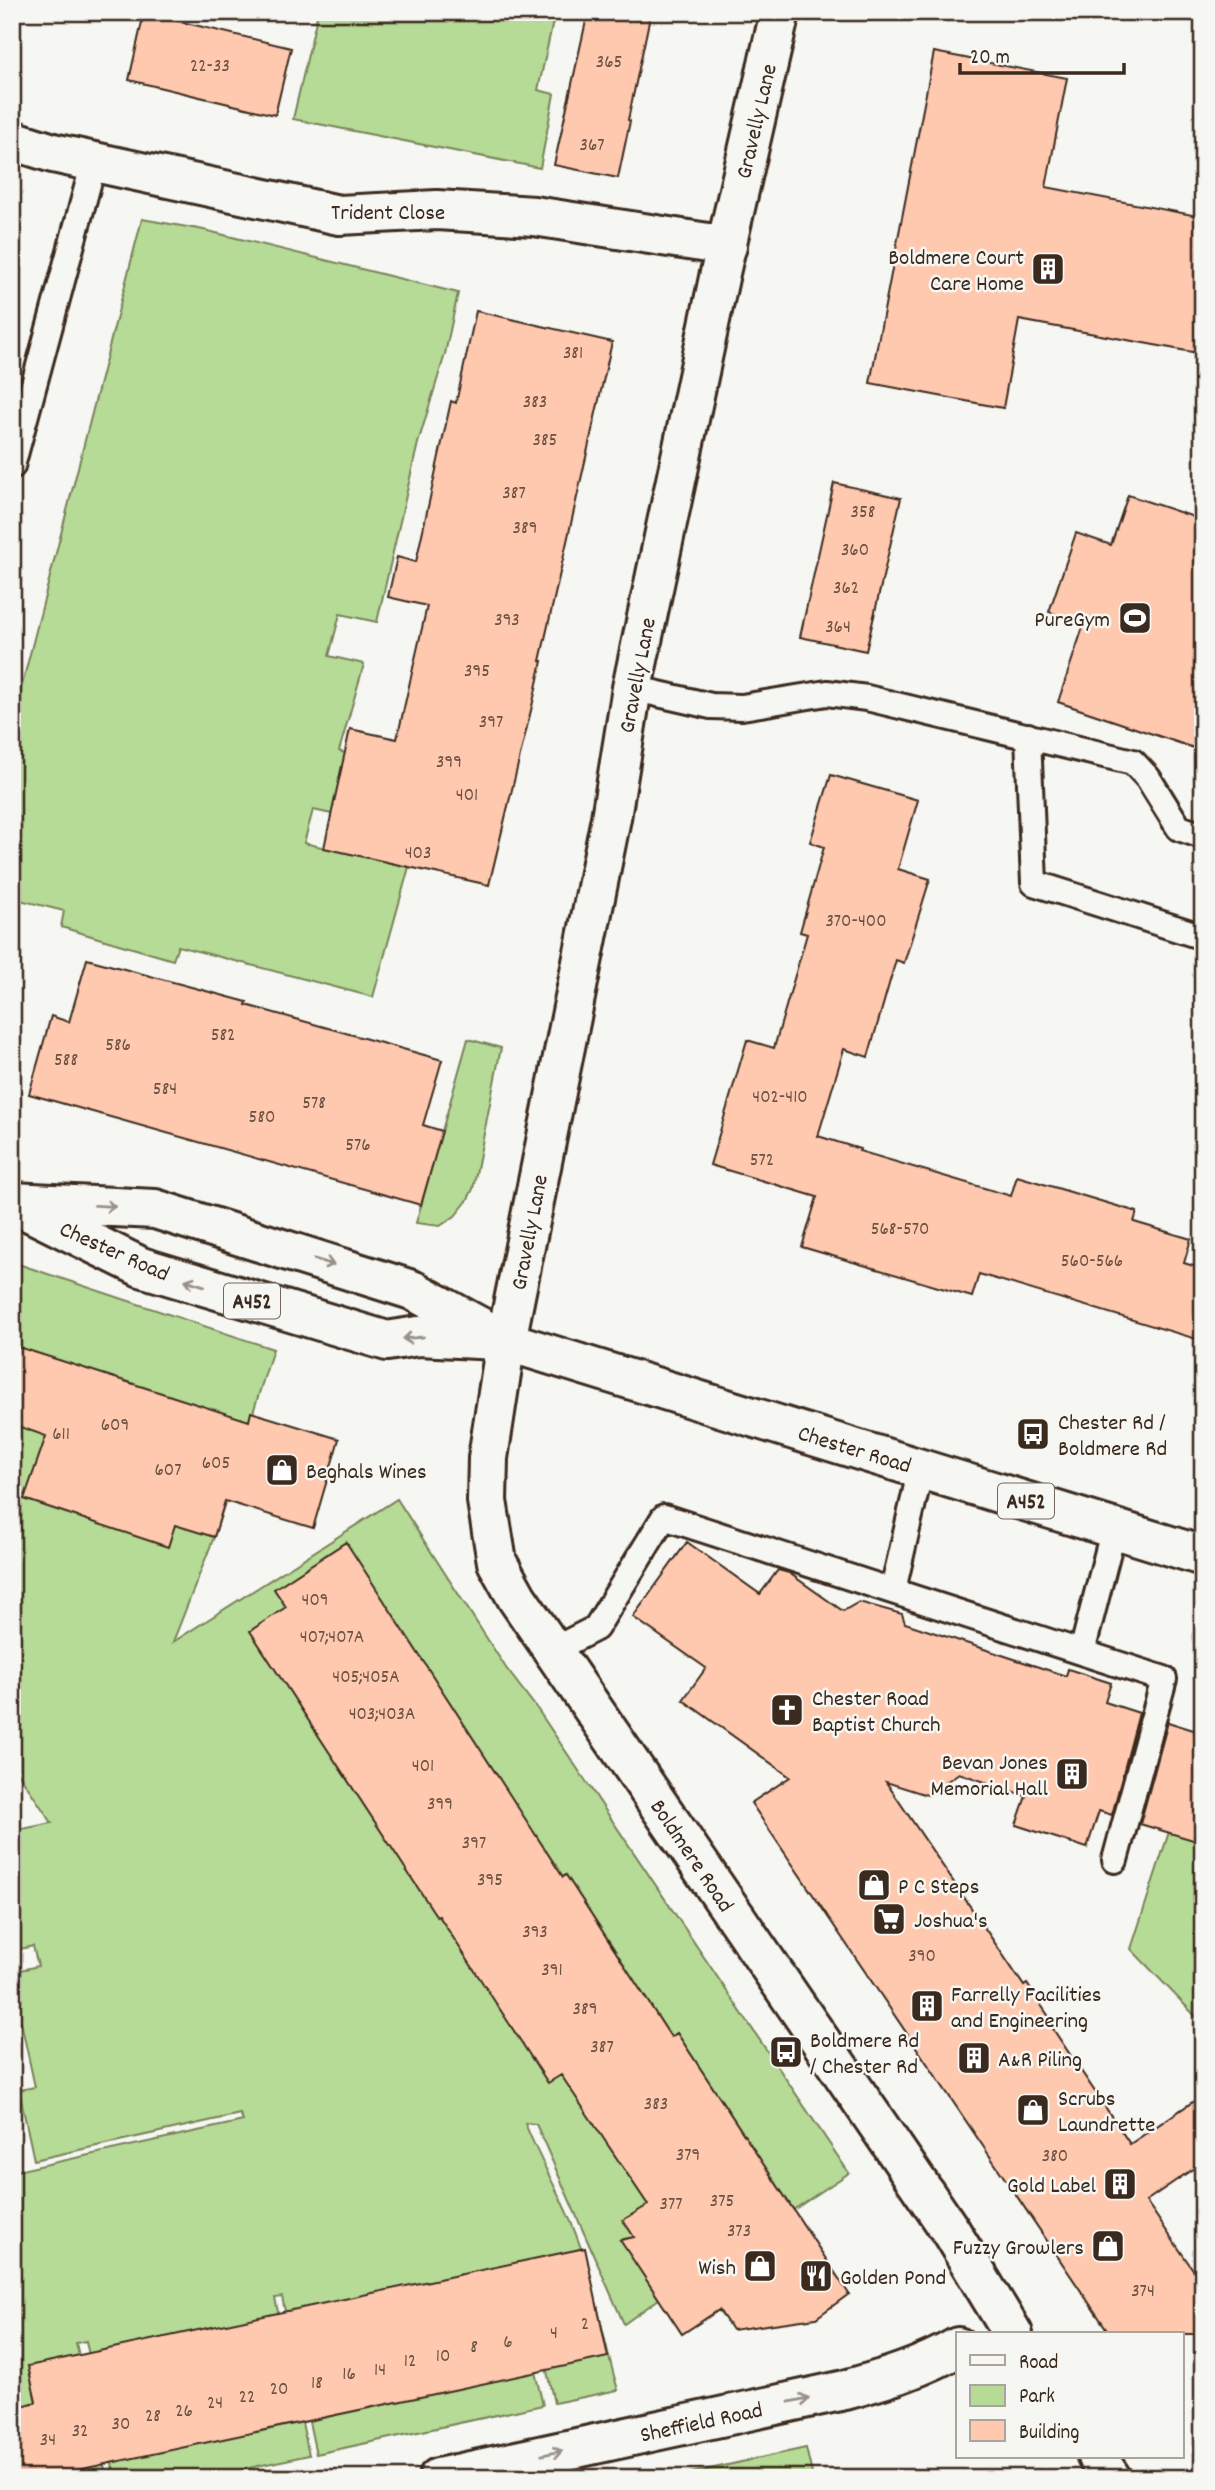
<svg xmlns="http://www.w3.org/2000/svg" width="1215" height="2490" font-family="Dekko,sans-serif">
<rect width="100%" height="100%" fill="#f6f6f2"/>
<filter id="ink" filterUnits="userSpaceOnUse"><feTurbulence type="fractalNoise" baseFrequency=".0143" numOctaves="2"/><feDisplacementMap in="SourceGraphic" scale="14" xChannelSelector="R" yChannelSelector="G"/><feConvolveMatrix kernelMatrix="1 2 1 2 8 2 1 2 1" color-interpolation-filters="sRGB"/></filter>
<g filter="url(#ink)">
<!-- green -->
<path fill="#b6db96" stroke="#78825a" stroke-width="2" d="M318 12H555L538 90 554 94 540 168 293 119Z
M142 219 204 230 458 293 445 354 418 443 377 622 340 614 329 656 364 664 339 751 345 753 416 832 313 810 304 843 409 867 373 997 178 946 173 960 61 927 64 911 12 898V724Z
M468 1039 501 1048 473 1189 467 1201 455 1216 440 1226 416 1223Z
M12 1262 273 1349 214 1537 173 1642 397 1499 506 1668 538 1710 849 2173 659 2299 624 2324 536 2124 525 2123C540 2162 564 2200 578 2240 596 2289 603 2340 618 2390L554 2403 531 2299 535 2372 543 2405 316 2454 282 2297 275 2298 309 2455 202 2478H115L86 2341 76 2343 107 2478H39L24 2406 15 2398 13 2410 12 2478V2172L243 2121 240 2114 34 2160 19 2090 35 2087 21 2022 12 2024V1972L38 1966 33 1946 12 1951V1831L52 1823 12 1764Z
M1203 1727V2024L1131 1949Z
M806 2448 813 2478H668Z"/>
<!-- building -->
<path fill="#ffc9b0" stroke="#3b2a1e" stroke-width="2" d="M588 12H651L628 120 630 121 618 178 554 165Z
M144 13 291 48 275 115 129 80Z
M934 52 1067 78 1046 187 1203 217V354L1019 320 1003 408 870 383Z
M476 311 612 342 540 661H542L533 702 489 885 324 848 350 729 397 739 427 606 388 597 397 557 416 562 451 401 456 403Z
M834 483 901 498 866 651 800 637Z
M1128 495 1203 520V751L1058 702 1084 624 1049 612 1076 533 1111 545Z
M831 775 918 800 898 869 930 879 904 963 896 960 868 1057 844 1049 818 1136 860 1149 859 1151 1011 1196 1017 1176 1137 1212 1134 1222 1191 1239 1184 1263 1203 1269V1341L979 1274 972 1297 802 1247 817 1197 710 1165 747 1040 774 1048 807 934 800 932 824 847 810 842Z
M87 959 247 1002 246 1005 442 1060 423 1125 442 1131 421 1205 29 1094 51 1016 69 1022Z
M12 1345 249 1421 251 1412 339 1439 313 1528 225 1501 214 1537 175 1525 168 1547 24 1499 46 1436 12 1424Z
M346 1542 563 1877 566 1875 671 2037 677 2033 849 2294 816 2318 732 2330 719 2310 682 2334 620 2240 634 2237 623 2220 648 2205 561 2075 548 2083 439 1916 437 1917 250 1631 286 1607 274 1589Z
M687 1542 760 1594 778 1570 789 1573 843 1611 859 1602 902 1614 905 1623 1066 1676 1068 1669 1111 1683 1105 1702 1139 1713 1112 1815 1099 1811 1087 1848 1016 1825 1026 1796 959 1773 927 1795 886 1782 1024 1986 1027 1984 1041 2005 1056 2027 1053 2029 1130 2144 1203 2095V2162L1146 2201 1203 2284V2334H1110L751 1803 790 1777 683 1700 706 1668 633 1617Z
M1168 1722 1203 1733V1843L1140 1824Z
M585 2248 608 2357 40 2478H12V2409L36 2402 28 2366Z"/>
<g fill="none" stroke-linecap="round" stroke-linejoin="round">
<defs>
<path id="service" d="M12 466 94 162
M632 688 711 706 742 707 827 693 867 698 1133 762 1148 778 1179 828 1203 836
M1028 736 1034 883 1203 937
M893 1590 921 1468
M553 1650 596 1628 664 1517 1164 1679 1115 1860
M1082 1652 1114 1528"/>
<path id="minor" d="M12 140 53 153 339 215 437 210 534 216 727 246
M438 2478 845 2390C884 2379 922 2368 958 2347"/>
<path id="secondary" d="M780 12 720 273 632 688 611 818 506 1341 488 1458 487 1501 497 1562 517 1598 950 2230 1013 2334
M1097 2457 1111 2478"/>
<path id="trunk" d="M12 1202 155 1209 412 1290 506 1341 1203 1556
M22 1208 141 1267 387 1341 418 1336 497 1340"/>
</defs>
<!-- service casing -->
<use href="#service" stroke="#3b2a1e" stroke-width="30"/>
<!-- minor casing -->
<use href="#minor" stroke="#3b2a1e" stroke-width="44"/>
<!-- secondary casing -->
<use href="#secondary" stroke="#3b2a1e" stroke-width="44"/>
<!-- trunk casing -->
<use href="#trunk" stroke="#3b2a1e" stroke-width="44"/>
<!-- service -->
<use href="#service" stroke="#f6f6f2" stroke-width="24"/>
<!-- minor -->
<use href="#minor" stroke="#f6f6f2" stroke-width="38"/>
<!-- secondary -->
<use href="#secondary" stroke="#f6f6f2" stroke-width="38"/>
<!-- trunk -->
<use href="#trunk" stroke="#f6f6f2" stroke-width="38"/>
</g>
<!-- one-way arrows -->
<defs><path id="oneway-shaft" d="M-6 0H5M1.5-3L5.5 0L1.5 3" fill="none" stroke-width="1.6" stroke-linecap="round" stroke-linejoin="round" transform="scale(1.75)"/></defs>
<g stroke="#989088">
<use href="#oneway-shaft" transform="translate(105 1206) rotate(3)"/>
<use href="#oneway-shaft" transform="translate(324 1262) rotate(18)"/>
<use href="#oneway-shaft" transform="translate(195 1283) rotate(-163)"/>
<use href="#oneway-shaft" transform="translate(413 1338) rotate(174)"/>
<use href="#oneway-shaft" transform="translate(799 2400) rotate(-12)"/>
<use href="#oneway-shaft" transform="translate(552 2453) rotate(-12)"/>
</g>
</g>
<!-- icons -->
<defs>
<symbol id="building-square" viewBox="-11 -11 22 22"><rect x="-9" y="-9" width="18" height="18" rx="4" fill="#3b2a1e" stroke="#f6f6f2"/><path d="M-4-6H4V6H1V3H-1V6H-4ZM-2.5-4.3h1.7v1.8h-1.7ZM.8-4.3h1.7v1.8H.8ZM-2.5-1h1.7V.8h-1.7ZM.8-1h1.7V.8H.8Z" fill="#fff"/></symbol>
<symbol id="stadium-square" viewBox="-11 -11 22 22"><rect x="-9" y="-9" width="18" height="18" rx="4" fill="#3b2a1e" stroke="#f6f6f2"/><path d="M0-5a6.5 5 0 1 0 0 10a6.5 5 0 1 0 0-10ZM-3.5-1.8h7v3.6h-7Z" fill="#fff"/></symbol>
<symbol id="bus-square" viewBox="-11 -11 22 22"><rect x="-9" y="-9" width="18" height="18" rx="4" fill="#3b2a1e" stroke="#f6f6f2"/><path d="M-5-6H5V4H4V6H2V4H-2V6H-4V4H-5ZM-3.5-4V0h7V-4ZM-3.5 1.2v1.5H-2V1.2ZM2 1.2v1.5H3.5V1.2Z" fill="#fff"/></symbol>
<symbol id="shop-square" viewBox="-11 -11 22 22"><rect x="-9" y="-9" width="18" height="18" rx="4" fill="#3b2a1e" stroke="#f6f6f2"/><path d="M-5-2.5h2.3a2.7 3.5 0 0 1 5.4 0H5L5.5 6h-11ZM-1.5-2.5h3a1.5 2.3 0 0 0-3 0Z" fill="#fff"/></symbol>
<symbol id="church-square" viewBox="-11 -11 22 22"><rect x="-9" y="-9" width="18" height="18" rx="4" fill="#3b2a1e" stroke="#f6f6f2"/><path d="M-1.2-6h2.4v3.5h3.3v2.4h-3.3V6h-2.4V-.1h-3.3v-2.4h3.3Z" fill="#fff"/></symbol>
<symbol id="supermarket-square" viewBox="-11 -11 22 22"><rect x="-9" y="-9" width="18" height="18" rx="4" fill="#3b2a1e" stroke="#f6f6f2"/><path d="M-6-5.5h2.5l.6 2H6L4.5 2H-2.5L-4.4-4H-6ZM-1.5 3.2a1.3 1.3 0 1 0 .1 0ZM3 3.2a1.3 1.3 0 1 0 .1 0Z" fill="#fff"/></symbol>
<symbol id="restaurant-square" viewBox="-11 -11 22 22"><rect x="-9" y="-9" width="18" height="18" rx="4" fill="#3b2a1e" stroke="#f6f6f2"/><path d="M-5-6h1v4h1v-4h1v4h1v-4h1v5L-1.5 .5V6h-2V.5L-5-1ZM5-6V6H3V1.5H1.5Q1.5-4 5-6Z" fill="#fff"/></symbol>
</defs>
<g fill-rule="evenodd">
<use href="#building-square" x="1029" y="250" width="38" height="38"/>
<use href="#stadium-square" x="1116" y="599" width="38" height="38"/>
<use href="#bus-square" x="1014" y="1415" width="38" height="38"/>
<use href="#shop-square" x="263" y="1451" width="38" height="38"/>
<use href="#church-square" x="768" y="1691" width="38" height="38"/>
<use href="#building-square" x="1053" y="1755" width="38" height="38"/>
<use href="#shop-square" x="855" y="1866" width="38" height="38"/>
<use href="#supermarket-square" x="870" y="1900" width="38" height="38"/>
<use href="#building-square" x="908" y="1987" width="38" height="38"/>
<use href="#bus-square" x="767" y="2033" width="38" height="38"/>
<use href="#building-square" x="955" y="2039" width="38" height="38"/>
<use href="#shop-square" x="1014" y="2091" width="38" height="38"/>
<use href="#building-square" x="1101" y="2165" width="38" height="38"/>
<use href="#shop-square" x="1089" y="2227" width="38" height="38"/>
<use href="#shop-square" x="741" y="2247" width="38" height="38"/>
<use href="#restaurant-square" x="797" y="2257" width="38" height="38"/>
</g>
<g text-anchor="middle" stroke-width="5" stroke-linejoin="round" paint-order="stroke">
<!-- number labels -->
<g font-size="19" fill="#6c5242">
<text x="609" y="67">365</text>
<text x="210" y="71">22-33</text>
<text x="592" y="150">367</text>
<text x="573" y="358">381</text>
<text x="535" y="407">383</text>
<text x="545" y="445">385</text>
<text x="514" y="498">387</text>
<text x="863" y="517">358</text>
<text x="525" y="533">389</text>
<text x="855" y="555">360</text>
<text x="846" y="593">362</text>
<text x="507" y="625">393</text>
<text x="838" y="632">364</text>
<text x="477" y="676">395</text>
<text x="491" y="727">397</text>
<text x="449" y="767">399</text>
<text x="467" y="800">401</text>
<text x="418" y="858">403</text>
<text x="856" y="926">370-400</text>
<text x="223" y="1040">582</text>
<text x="118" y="1050">586</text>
<text x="66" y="1065">588</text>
<text x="165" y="1094">584</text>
<text x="780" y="1102">402-410</text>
<text x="314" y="1108">578</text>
<text x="262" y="1122">580</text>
<text x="358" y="1150">576</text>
<text x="762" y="1165">572</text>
<text x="900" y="1234">568-570</text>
<text x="1092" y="1266">560-566</text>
<text x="115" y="1430">609</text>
<text x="61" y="1439">611</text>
<text x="216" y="1468">605</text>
<text x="168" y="1475">607</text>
<text x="315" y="1605">409</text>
<text x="332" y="1642">407;407A</text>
<text x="366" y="1682">405;405A</text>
<text x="382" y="1719">403;403A</text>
<text x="423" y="1771">401</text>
<text x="440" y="1809">399</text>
<text x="474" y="1848">397</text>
<text x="490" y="1885">395</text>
<text x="535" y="1937">393</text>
<text x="922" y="1961">390</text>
<text x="552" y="1975">391</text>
<text x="585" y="2014">389</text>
<text x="602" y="2052">387</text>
<text x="656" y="2109">383</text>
<text x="688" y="2160">379</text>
<text x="1055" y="2161">380</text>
<text x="722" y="2206">375</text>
<text x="671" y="2209">377</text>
<text x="739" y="2236">373</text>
<text x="1143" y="2296">374</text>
<text x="585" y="2329">2</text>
<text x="554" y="2338">4</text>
<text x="508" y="2347">6</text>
<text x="474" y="2352">8</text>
<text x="443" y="2361">10</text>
<text x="410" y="2366">12</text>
<text x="380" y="2375">14</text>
<text x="349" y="2379">16</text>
<text x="317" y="2388">18</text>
<text x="279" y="2394">20</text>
<text x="247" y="2402">22</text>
<text x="215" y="2408">24</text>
<text x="184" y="2416">26</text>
<text x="153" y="2421">28</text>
<text x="121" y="2429">30</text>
<text x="80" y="2436">32</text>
<text x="48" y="2445">34</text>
</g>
<!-- shield labels -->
<g fill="#f6f6f2" stroke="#73675e" stroke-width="2">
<rect x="224" y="1283.5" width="56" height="35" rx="5"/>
<rect x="998" y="1483.5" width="56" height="35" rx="5"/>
</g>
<g font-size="21" font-weight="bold" fill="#3b2a1e">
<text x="252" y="1308">A452</text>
<text x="1026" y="1508">A452</text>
</g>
<!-- street labels -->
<g font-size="23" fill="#3b2a1e" stroke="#f6f6f2">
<text transform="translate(755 121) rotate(-77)" y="8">Gravelly Lane</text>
<text x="388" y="219">Trident Close</text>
<text transform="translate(636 675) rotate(-79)" y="8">Gravelly Lane</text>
<text transform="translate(528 1232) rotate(-79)" y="8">Gravelly Lane</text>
<text transform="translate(115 1250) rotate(24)" y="8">Chester Road</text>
<text transform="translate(855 1448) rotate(17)" y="8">Chester Road</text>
<text transform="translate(693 1855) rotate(56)" y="8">Boldmere Road</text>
<text transform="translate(701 2421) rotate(-12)" y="8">Sheffield Road</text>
</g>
<!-- poi labels -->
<g font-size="23" fill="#3b2a1e" stroke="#f6f6f2" text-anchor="start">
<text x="1024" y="264" text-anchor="end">Boldmere Court<tspan x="1024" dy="26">Care Home</tspan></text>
<text x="1110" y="626" text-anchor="end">PureGym</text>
<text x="1058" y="1429">Chester Rd /<tspan x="1058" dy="26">Boldmere Rd</tspan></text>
<text x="306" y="1478">Beghals Wines</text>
<text x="812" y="1705">Chester Road<tspan x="812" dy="26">Baptist Church</tspan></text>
<text x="1048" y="1769" text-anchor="end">Bevan Jones<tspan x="1048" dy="26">Memorial Hall</tspan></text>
<text x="898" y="1893">P C Steps</text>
<text x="914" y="1927">Joshua's</text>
<text x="951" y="2001">Farrelly Facilities<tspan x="951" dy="26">and Engineering</tspan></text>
<text x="810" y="2047">Boldmere Rd<tspan x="810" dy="26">/ Chester Rd</tspan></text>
<text x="998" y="2066">A&amp;R Piling</text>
<text x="1058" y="2105">Scrubs<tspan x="1058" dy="26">Laundrette</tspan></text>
<text x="1096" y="2192" text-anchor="end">Gold Label</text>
<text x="1084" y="2254" text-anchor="end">Fuzzy Growlers</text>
<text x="736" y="2274" text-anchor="end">Wish</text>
<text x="840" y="2284">Golden Pond</text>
</g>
</g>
<!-- margin -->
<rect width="1215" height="2490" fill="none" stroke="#f6f6f2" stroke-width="42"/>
<rect x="21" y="21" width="1173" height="2448" fill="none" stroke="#3b2a1e" stroke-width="2.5" filter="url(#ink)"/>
<!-- legend -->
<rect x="956" y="2332" width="228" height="126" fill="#f6f6f2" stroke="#aba49d" stroke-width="2"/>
<rect x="970" y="2355" width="35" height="10" fill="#f6f6f2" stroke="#aba49d" stroke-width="2"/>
<text x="1019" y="2368" font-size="21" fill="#3b2a1e">Road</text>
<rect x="970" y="2385" width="35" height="21" fill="#b6db96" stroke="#aba49d" stroke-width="2"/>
<text x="1019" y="2402" font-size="21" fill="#3b2a1e">Park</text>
<rect x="970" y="2420" width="35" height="21" fill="#ffc9b0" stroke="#aba49d" stroke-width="2"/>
<text x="1019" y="2438" font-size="21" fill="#3b2a1e">Building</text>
<!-- scale -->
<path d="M960 63v10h164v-10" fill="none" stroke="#3b2a1e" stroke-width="3.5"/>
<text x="970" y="63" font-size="21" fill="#3b2a1e" stroke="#f6f6f2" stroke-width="5" paint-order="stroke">20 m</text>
</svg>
